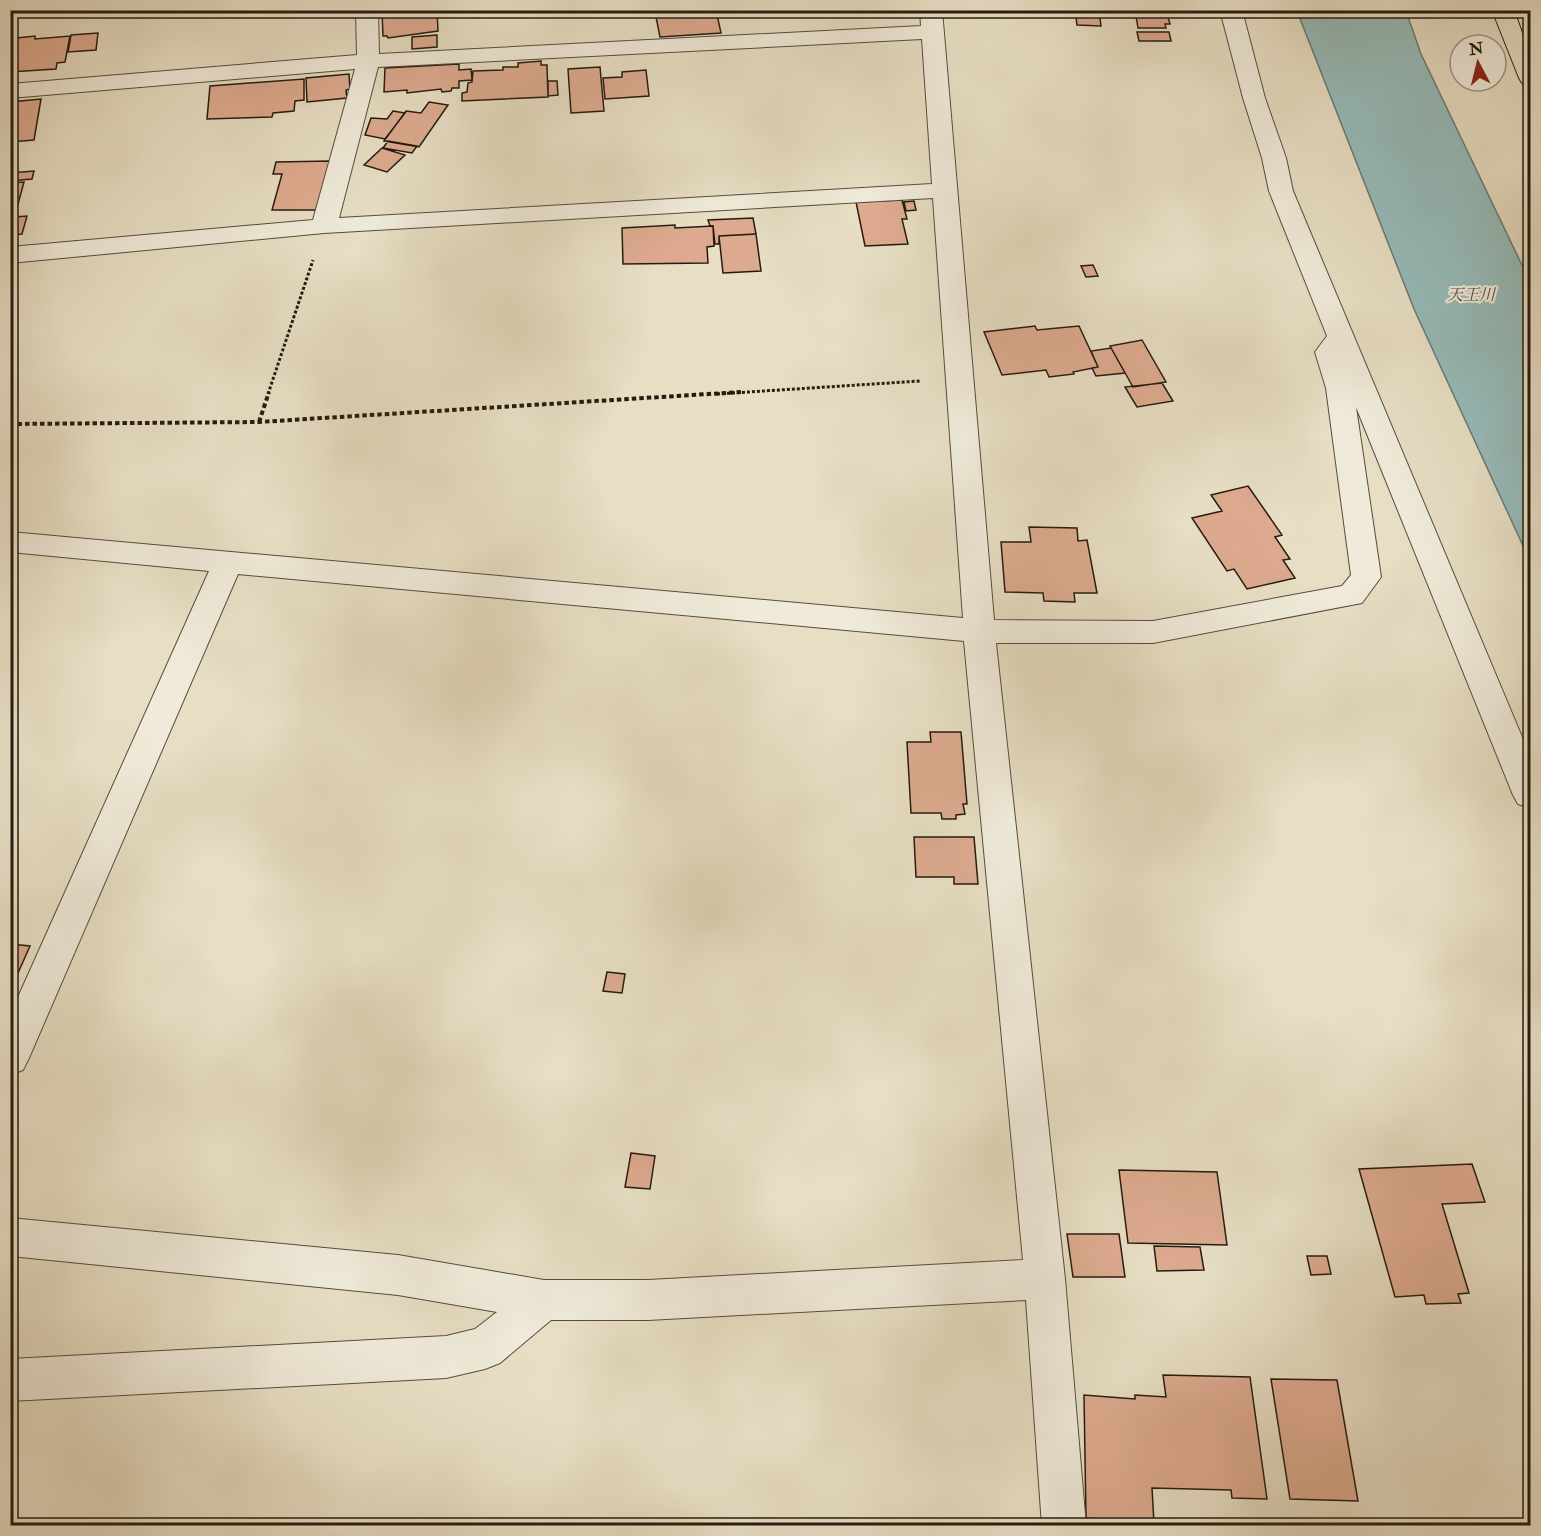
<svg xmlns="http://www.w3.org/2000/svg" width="1541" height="1536" font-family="'IM FELL Double Pica','Noto Serif JP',serif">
<rect width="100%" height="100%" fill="#e7dec4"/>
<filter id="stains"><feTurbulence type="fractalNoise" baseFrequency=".00333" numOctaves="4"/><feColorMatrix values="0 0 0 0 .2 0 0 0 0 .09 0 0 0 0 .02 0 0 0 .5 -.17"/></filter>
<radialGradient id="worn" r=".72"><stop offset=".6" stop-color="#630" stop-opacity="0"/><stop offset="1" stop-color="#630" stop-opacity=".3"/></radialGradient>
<!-- water -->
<path fill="#97bbb9" stroke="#697b75" stroke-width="1.5" d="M1297 11H1406L1421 54 1530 282V561L1414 309Z"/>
<!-- building -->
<path fill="#ddaa8f" stroke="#251c10" stroke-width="1.5" d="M437 10 438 31 388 38 387 36H383L382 11Z
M716 10 721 33 660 37 655 12Z
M944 10H967V17H945Z
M995 10H1025L1027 15 996 16Z
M1075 10H1099L1101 26 1077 25Z
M1135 10H1166L1170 24H1165L1166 28H1138Z
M1137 32H1169L1171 41H1139Z
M98 33 96 50 68 52 71 35Z
M437 35V47L412 49V37Z
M35 36V39L70 36 65 62 57 63 56 69 10 72 17 38Z
M541 61V65H547L548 97 462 101V93L467 92 468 83 472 82 473 71 503 70V67H518V63Z
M459 64V70L471 69 472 80 459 81V88H452L451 91 442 92 441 89 407 93V90L384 92 385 68Z
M600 67 604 111 571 113 568 69Z
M646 70 649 96 605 99 603 78 622 77V72Z
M349 74 350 89 346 90 347 98 307 102 306 78Z
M304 79V100L295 101 294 111 273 113 272 117 207 119 210 86Z
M548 81H557L558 95 548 96Z
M41 99 34 140 10 142V102Z
M429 102 448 105 419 147 384 141 406 111 421 113Z
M393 111 405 113 385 139 365 135 371 118 387 119Z
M388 141 417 146 412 153 383 148Z
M382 148 405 155 387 172 364 165Z
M330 161 317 210H272L282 174H273L276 162Z
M34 171 32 179 10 181V173Z
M24 182 15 215 10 216V183Z
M902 200 907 219H902L908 244 865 246 856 202Z
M914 201 916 210 906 211 904 202Z
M27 216 22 234 10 235 14 217Z
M753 218 756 234 719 236V244H715L713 226H710L708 220Z
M675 225V228L713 226 714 246 707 247 708 263 623 264 622 228Z
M756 234 761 271 723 273 719 236Z
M1093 265 1098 276 1086 277 1081 266Z
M1035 326 1037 330 1079 326 1098 367 1073 372 1074 374 1049 377 1046 370 1002 375 984 332Z
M1142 340 1166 382 1133 387 1110 346Z
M1111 348 1125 373 1096 376 1092 368 1098 367 1091 351Z
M1162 383 1173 401 1137 407 1125 387Z
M1248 486 1282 535 1275 537 1290 559 1283 560 1295 578 1247 589 1234 569 1227 571 1192 518 1222 511 1211 495Z
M1029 527 1077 528 1078 541 1087 540 1097 593H1074L1075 602 1044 601 1043 593 1005 592 1001 542H1031Z
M930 732H961L967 804H963L965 814 956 815V819H942L941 813H911L907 742H931Z
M914 837H974L978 884H954V877H916Z
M10 944 30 946 14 982H10Z
M607 972 625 974 622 993 603 991Z
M631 1153 655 1156 650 1189 625 1187Z
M1472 1164 1485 1202 1442 1204 1469 1293 1458 1294 1461 1303 1426 1304 1424 1295 1395 1297 1359 1169Z
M1119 1170 1217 1172 1227 1245 1128 1243Z
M1067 1234H1119L1125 1277H1073Z
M1154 1246 1200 1247 1204 1270 1157 1271Z
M1307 1256H1327L1331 1274 1311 1275Z
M1163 1375 1250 1377 1267 1499 1232 1498 1231 1490 1152 1488 1154 1523 1086 1518 1084 1395 1135 1399V1395L1166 1397Z
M1271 1379 1337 1380 1358 1501 1290 1499Z"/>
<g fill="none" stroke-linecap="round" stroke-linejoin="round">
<defs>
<path id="minor" d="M356 10H378L379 54 921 26 920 10H942L994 620 1153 621 1342 586 1351 575 1326 388 1315 352 1327 336 1269 191 1262 158 1243 98 1220 10H1242L1265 98 1286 158 1293 191 1530 756V808L1518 804 1513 795 1356 407 1381 577 1362 603 1153 643H996L1065 1279 1086 1526H1042L1026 1300 648 1320H551L500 1363 485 1369 446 1378 10 1401V1359L446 1336 475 1329 497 1312 398 1295 10 1256V1218L398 1255 544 1280H648L1023 1260 964 641 238 574 29 1058 23 1070 10 1075V1015L209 571 10 552V532L963 618 933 198 324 233 10 263V247L313 220 355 69 10 98V84L357 55ZM922 39 932 184 339 218 378 67Z"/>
<path id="major" d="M1492 10H1514L1530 55V85L1522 83 1519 78Z"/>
</defs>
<!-- minor casing -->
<use href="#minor" stroke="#564c3d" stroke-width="2"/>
<!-- major casing -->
<use href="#major" stroke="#251c10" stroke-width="2"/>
<!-- path-far1 -->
<path stroke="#251c10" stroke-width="3" stroke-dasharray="3 2" stroke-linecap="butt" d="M268 394 313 260
M717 394 920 381"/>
<!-- path -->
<path stroke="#251c10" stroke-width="4" stroke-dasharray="4.5 3" stroke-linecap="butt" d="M259 422 269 392
M10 424 259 422 741 392"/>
<!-- minor -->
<use href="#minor" fill="#efead9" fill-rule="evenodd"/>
<!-- major -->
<use href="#major" fill="#e7dec4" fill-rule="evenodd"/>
</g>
<g text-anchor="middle" stroke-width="4.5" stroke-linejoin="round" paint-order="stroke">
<!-- far-water labels -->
<g font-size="16" font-style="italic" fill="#474c43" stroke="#efead9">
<text x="1471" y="300">天王川</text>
</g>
</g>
<!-- margin -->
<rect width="1541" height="1536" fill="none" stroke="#e7dec4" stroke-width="36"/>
<rect x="12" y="12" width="1517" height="1512" fill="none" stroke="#251c10" stroke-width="3"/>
<rect x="18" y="18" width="1505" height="1500" fill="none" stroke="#251c10" stroke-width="1.5"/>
<!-- north arrow -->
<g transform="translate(1478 63) rotate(353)"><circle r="28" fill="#efead9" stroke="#9e9889" stroke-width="1.5"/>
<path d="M0-4.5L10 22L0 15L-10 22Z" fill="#8f2418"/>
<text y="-9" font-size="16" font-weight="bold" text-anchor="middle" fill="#251c10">N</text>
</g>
<rect width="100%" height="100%" filter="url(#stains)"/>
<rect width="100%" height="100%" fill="url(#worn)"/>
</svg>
